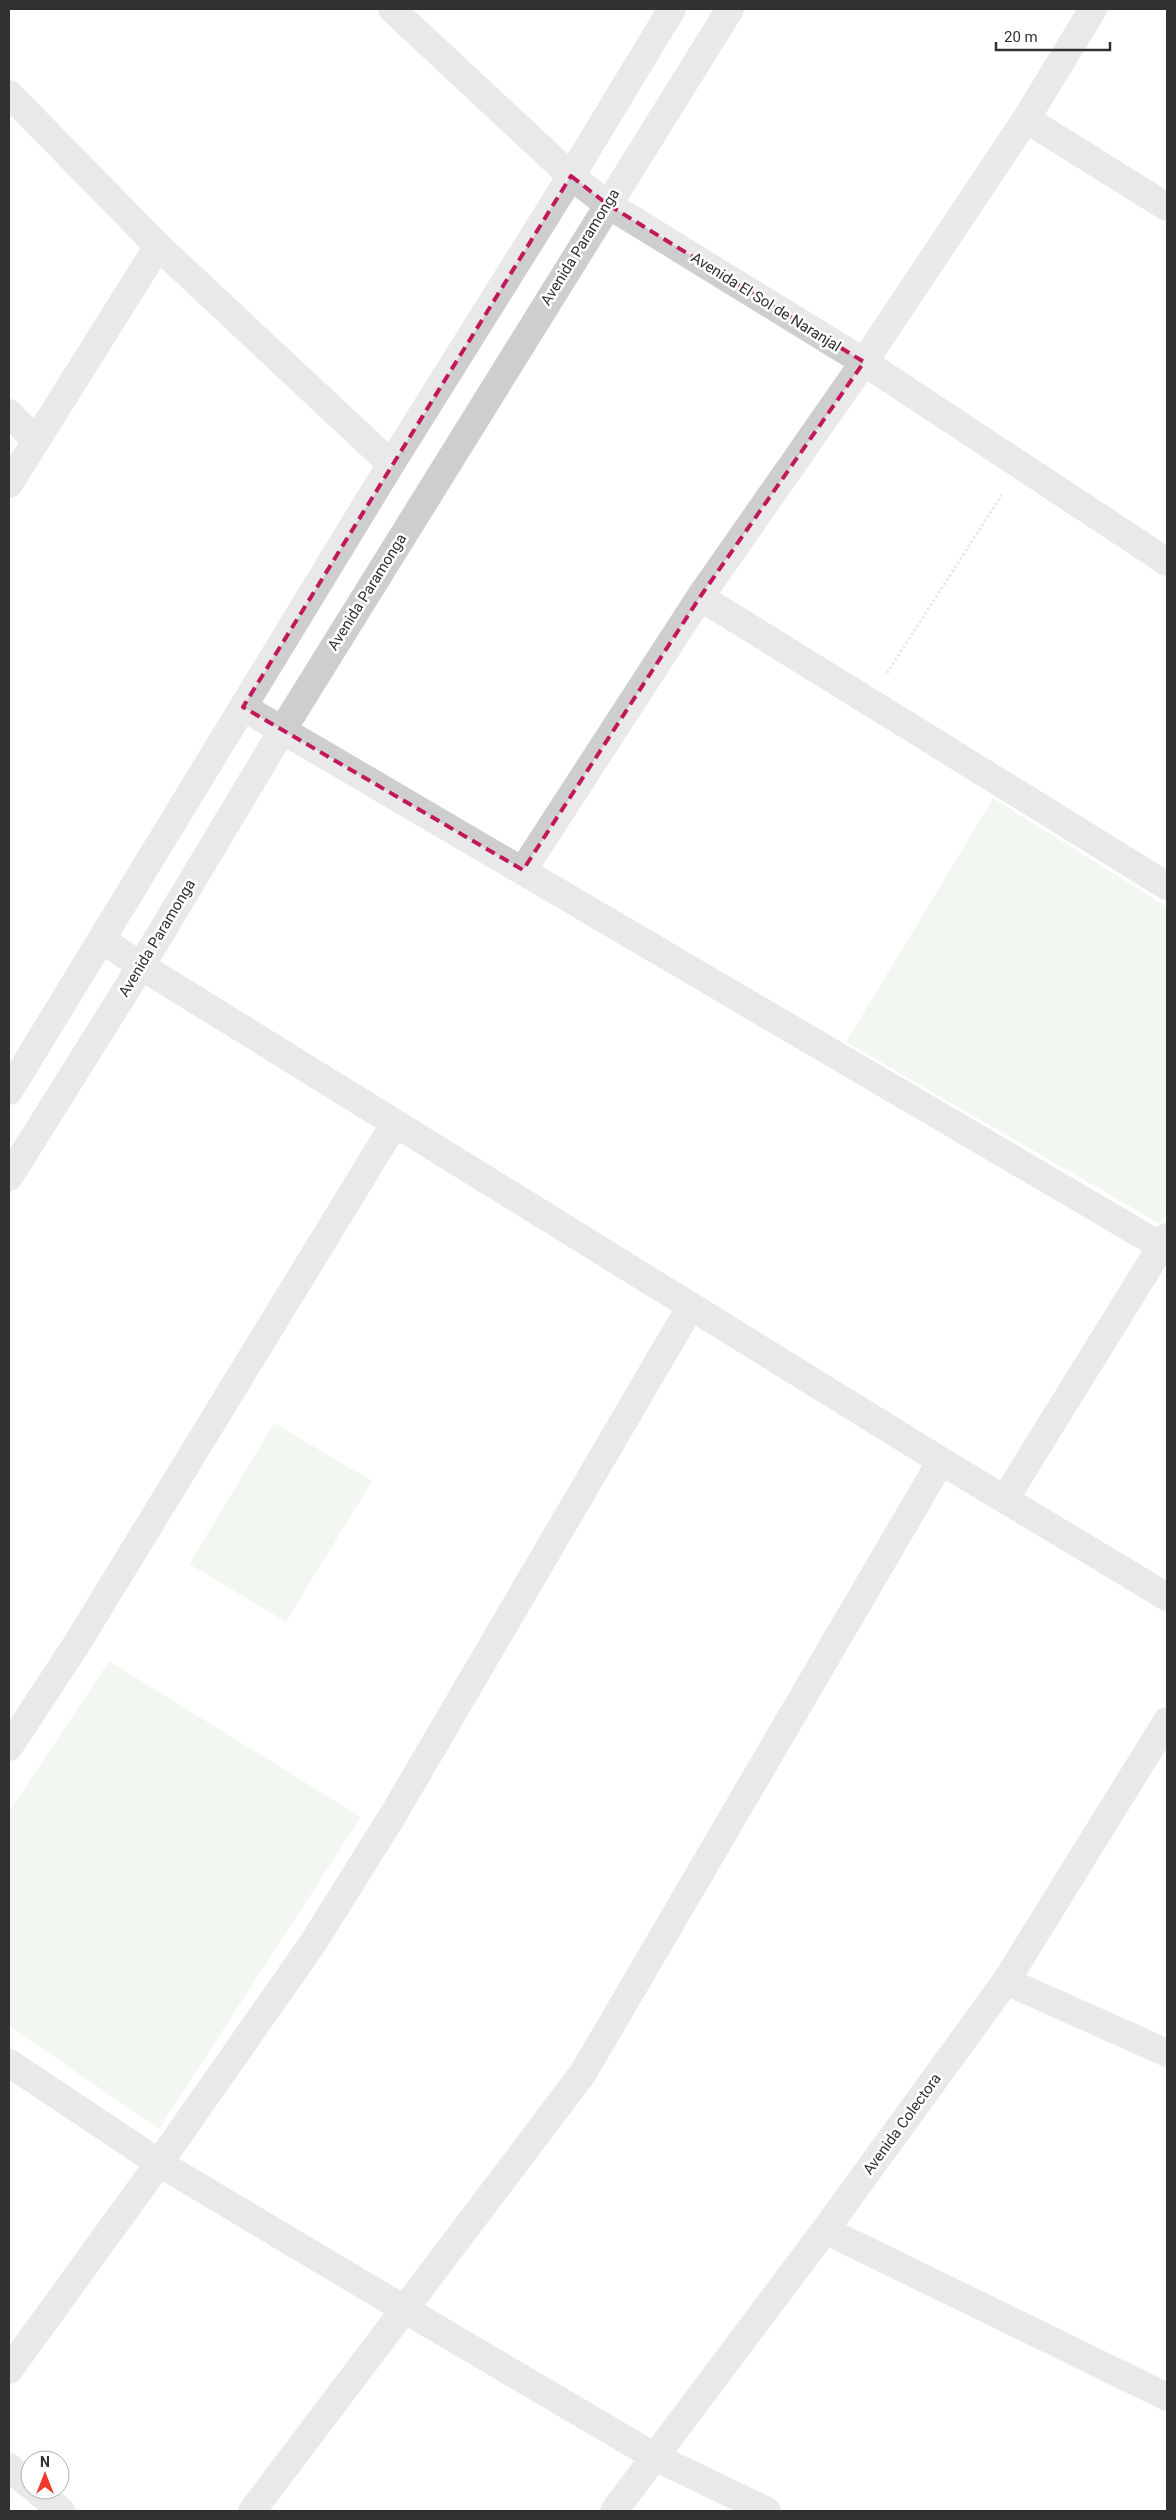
<svg xmlns="http://www.w3.org/2000/svg" width="1176" height="2520" font-family="Roboto,sans-serif">
<rect width="100%" height="100%" fill="#fff"/>
<!-- green -->
<path fill="#e5eedf" d="M993 798 1167 907V1213L1160 1224 846 1042Z
M274 1423 372 1481 286 1622 189 1564Z
M109 1661 361 1817 159 2129 9 2026V1812Z"/>
<g fill="none" stroke-linecap="round" stroke-linejoin="round">
<!-- path -->
<path stroke="#cecece" stroke-width="3" stroke-dasharray="2.5 2.5" stroke-linecap="butt" d="M887 673 1003 493"/>
<!-- minor -->
<path stroke="#cecece" stroke-width="28" d="M9 94 158 246 391 464
M1026 119 1167 207
M9 413 35 440
M9 484 158 246
M700 597 1167 886
M243 707 1161 1246
M523 870 700 597 864 362 1026 119 1093 9
M103 940 141 966 941 1461 1167 1597
M1005 1499 1167 1237
M9 1747 76 1645 395 1123
M1006 1981 1167 2053
M9 2063 159 2163 404 2309 655 2457 767 2511
M825 2230 1167 2397
M9 2370 159 2163 313 1943 393 1815 691 1306
M252 2511 583 2073 941 1461
M614 2511 825 2230 1006 1981 1167 1721"/>
<!-- tertiary -->
<path stroke="#cecece" stroke-width="28" d="M392 9 571 176 607 204 864 362 1167 562
M9 1091 391 464 571 176 672 9
M9 1177 141 966 283 729 730 9
M9 2467 30 2485
M36 2490 61 2511"/>
</g>
<!-- marked area -->
<path d="M0 0H1176V2520H0ZM571 176 607 204 864 362 700 597 523 870 243 707Z" fill="#fff" fill-opacity=".55" fill-rule="evenodd"/>
<path fill="none" stroke="#c2185b" stroke-width="4" stroke-dasharray="10 6" stroke-linejoin="round" d="M571 176 607 204 864 362 700 597 523 870 243 707Z"/>
<g text-anchor="middle" stroke-width="5" stroke-linejoin="round" paint-order="stroke">
<!-- street labels -->
<g font-size="15" fill="#313131" stroke="#fff">
<text transform="translate(580 247) rotate(-58)" y="5">Avenida Paramonga</text>
<text transform="translate(766 302) rotate(32)" y="5">Avenida El Sol de Naranjal</text>
<text transform="translate(367 592) rotate(-58)" y="5">Avenida Paramonga</text>
<text transform="translate(157 938) rotate(-59)" y="5">Avenida Paramonga</text>
<text transform="translate(902 2124) rotate(-54)" y="5">Avenida Colectora</text>
</g>
</g>
<!-- border -->
<rect width="1176" height="2520" fill="none" stroke="#313131" stroke-width="20"/>
<!-- north arrow -->
<g transform="translate(45 2475)"><circle r="24" fill="#ffffff" stroke="#adadad"/>
<path d="M0-4L9 19L0 12L-9 19Z" fill="#ee392c"/>
<text y="-8" font-size="14" font-weight="bold" text-anchor="middle" fill="#313131">N</text>
</g>
<!-- scale -->
<path d="M996 42v8h114v-8" fill="none" stroke="#313131" stroke-width="2.5"/>
<text x="1004" y="42" font-size="15" fill="#313131" stroke="#ffffff" stroke-width="4" paint-order="stroke">20 m</text>
</svg>
